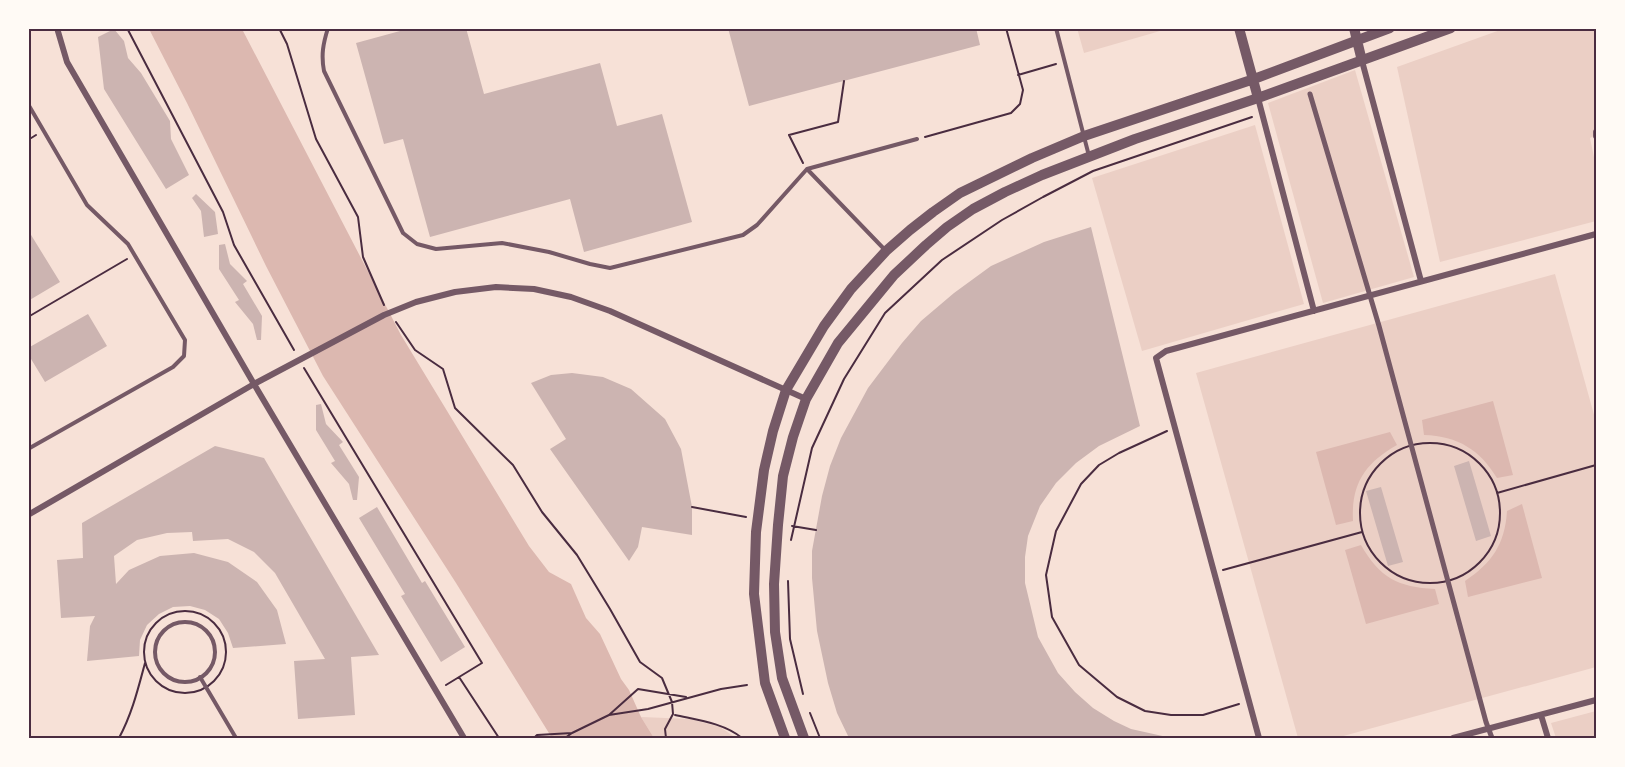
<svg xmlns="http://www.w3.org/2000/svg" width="1625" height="767" font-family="Manrope,sans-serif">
<rect width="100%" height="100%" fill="#f7e1d7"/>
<!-- green -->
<path fill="#ebcfc5" d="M1077 28H1167V29L1084 53Z
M1503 29H1596V135L1590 138 1596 167V221L1440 262 1397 67Z
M1355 70 1414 277 1323 303 1268 103Z
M1255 125 1304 304 1142 351 1092 178Z
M1555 274 1596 422V667L1336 738H1298L1196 373Z
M1596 711V738H1556L1551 723Z
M641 717 690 719 720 727 736 738H654Z"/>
<!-- water -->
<path fill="#dcb8b0" d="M149 29H242L401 335 529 546 549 572 571 584 586 618 600 634 621 679 629 690 641 717 654 738H552L456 583 323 376 266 266 187 103Z
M1493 401 1513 475 1497 478C1480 450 1458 436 1424 435L1422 420Z
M1390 432 1397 445C1365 463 1351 484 1353 521L1336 525 1316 452Z
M1522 504 1542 578 1468 597 1465 581C1492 563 1505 544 1507 511Z
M1361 545C1380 578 1398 587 1435 589L1439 604 1366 624 1345 550Z"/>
<!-- building -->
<path fill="#ccb4b1" d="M411 28H466L484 94 600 63 617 126 662 114 692 222 584 252 570 199 430 237 403 139 384 144 356 43Z
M728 28H976L980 45 749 106Z
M114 29 124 41 128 58 141 73 170 121 171 139 189 175 166 189 104 89 98 37Z
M196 194 215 212 218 234 204 237 201 211 192 198Z
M1091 227 1140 426 1099 446 1076 463 1056 483 1040 506 1028 536 1025 557V583L1038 637 1058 673 1075 692 1093 708 1114 721 1131 729 1167 737V738H849L837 713 828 683 817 631 812 578V551L822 496 830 466 841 438 868 388 902 343 921 321 954 293 991 266 1044 242Z
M28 230 60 282 28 301Z
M225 244 230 264 247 281 243 284 262 316 261 340H257L253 324 235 302 239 300 219 269V245Z
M88 314 107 346 45 382 28 354V348Z
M572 373 603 377 631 389 665 419 681 449 692 507V535L642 527 638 547 629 561 550 449 566 439 531 383 551 375Z
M321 404 326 424 343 442 339 445 359 477 357 500H353L349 484 331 463 335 461 316 430V405Z
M215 446 264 458 379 655 351 657 355 715 298 719 294 661 325 659 275 573 254 552 228 539 193 541 192 532 167 533 137 540 114 556 116 584 129 570 160 556 194 553 228 562 257 582 277 610 286 644 233 648 228 633 219 619 205 610 190 606 173 607 159 614 147 625 140 640 139 656 87 661 90 626 95 616 61 618 57 560 83 558 82 523Z
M1469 461 1491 536 1476 541 1454 466Z
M1381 487 1403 562 1388 566 1366 491Z
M377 507 422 583 425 581 465 647 441 662 401 596 405 594 359 518Z"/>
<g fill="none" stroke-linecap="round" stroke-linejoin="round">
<!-- path -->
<path stroke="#4a2c40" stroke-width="2" d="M127 28 223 212 234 245 294 350
M279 28 287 44 316 139 358 217 363 257 384 305
M1018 75 1056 64
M925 137 1011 113 1020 104 1023 90 1006 28
M28 140 36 135
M803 163 789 135 838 122 844 81
M28 317 127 259
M396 322 415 350 443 369 455 408 513 465 542 512 577 555 610 609 640 662 662 678 672 702 673 714 665 729 666 738
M304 368 482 663 446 685
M1167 431 1119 453 1099 465 1081 484 1056 531 1046 575 1052 617 1079 665 1117 697 1145 711 1171 715H1203L1239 704
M1360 513a70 70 0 1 1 140 0a70 70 0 1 1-140 0Z
M1497 493 1596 465
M692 507 746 517
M792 526 816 530
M791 540 812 448 844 379 885 313 942 260 1002 220 1043 197 1093 171 1252 117
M1223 570 1362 532
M788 581 790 639 803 694
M144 652a41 41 0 1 1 82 0a41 41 0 1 1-82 0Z
M459 677 499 738
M810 713 820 738
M609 715 638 689 686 697
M675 715C697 720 724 723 742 738
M119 738C132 714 138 689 145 663
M534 738 537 735 572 733
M565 738 572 733 609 715 648 709 721 689 747 685"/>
<!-- service -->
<path stroke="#755966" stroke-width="4" d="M328 28C323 44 321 55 324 71L403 233 417 244 436 249 502 243 549 252 590 264 610 268 743 235 757 225 807 169
M1056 28 1089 156
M28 104 87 205 128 244 185 340 184 356 173 367 28 449
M886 251 807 169 917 139
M155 652a30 30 0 1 1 60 0a30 30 0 1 1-60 0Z
M200 677 236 738"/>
<!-- pedestrian -->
<path stroke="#755966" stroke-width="5" d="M1310 94 1379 326 1486 722 1492 738"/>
<!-- minor -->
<path stroke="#755966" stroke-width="6" d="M57 28 67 62 254 384 464 738
M1362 61 1421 281
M1258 98 1314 311
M1596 132V136
M28 515 254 384 384 315 416 302 455 292 496 287 534 289 571 297 610 311 806 399
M1541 715 1548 738
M1259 738 1156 358 1166 351 1596 234
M1453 738 1596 700"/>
<!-- tertiary -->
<path stroke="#755966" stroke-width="10" d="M1239 28 1258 98
M1354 28 1362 61
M785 738 765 683 754 594 756 532 764 470 773 431 786 390 824 326 851 289 886 251 910 230 933 212 960 193 1032 158 1084 136 1254 79 1390 28
M804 738 782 678 775 632 774 584 778 525 783 476 793 437 806 399 838 343 894 275 926 245 947 227 973 209 1005 192 1042 175 1135 139 1258 98 1451 28"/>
</g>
<!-- border -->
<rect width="1625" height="767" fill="none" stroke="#fffaf5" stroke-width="60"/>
<rect x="30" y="30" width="1565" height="707" fill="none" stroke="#4a2c40" stroke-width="2"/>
</svg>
